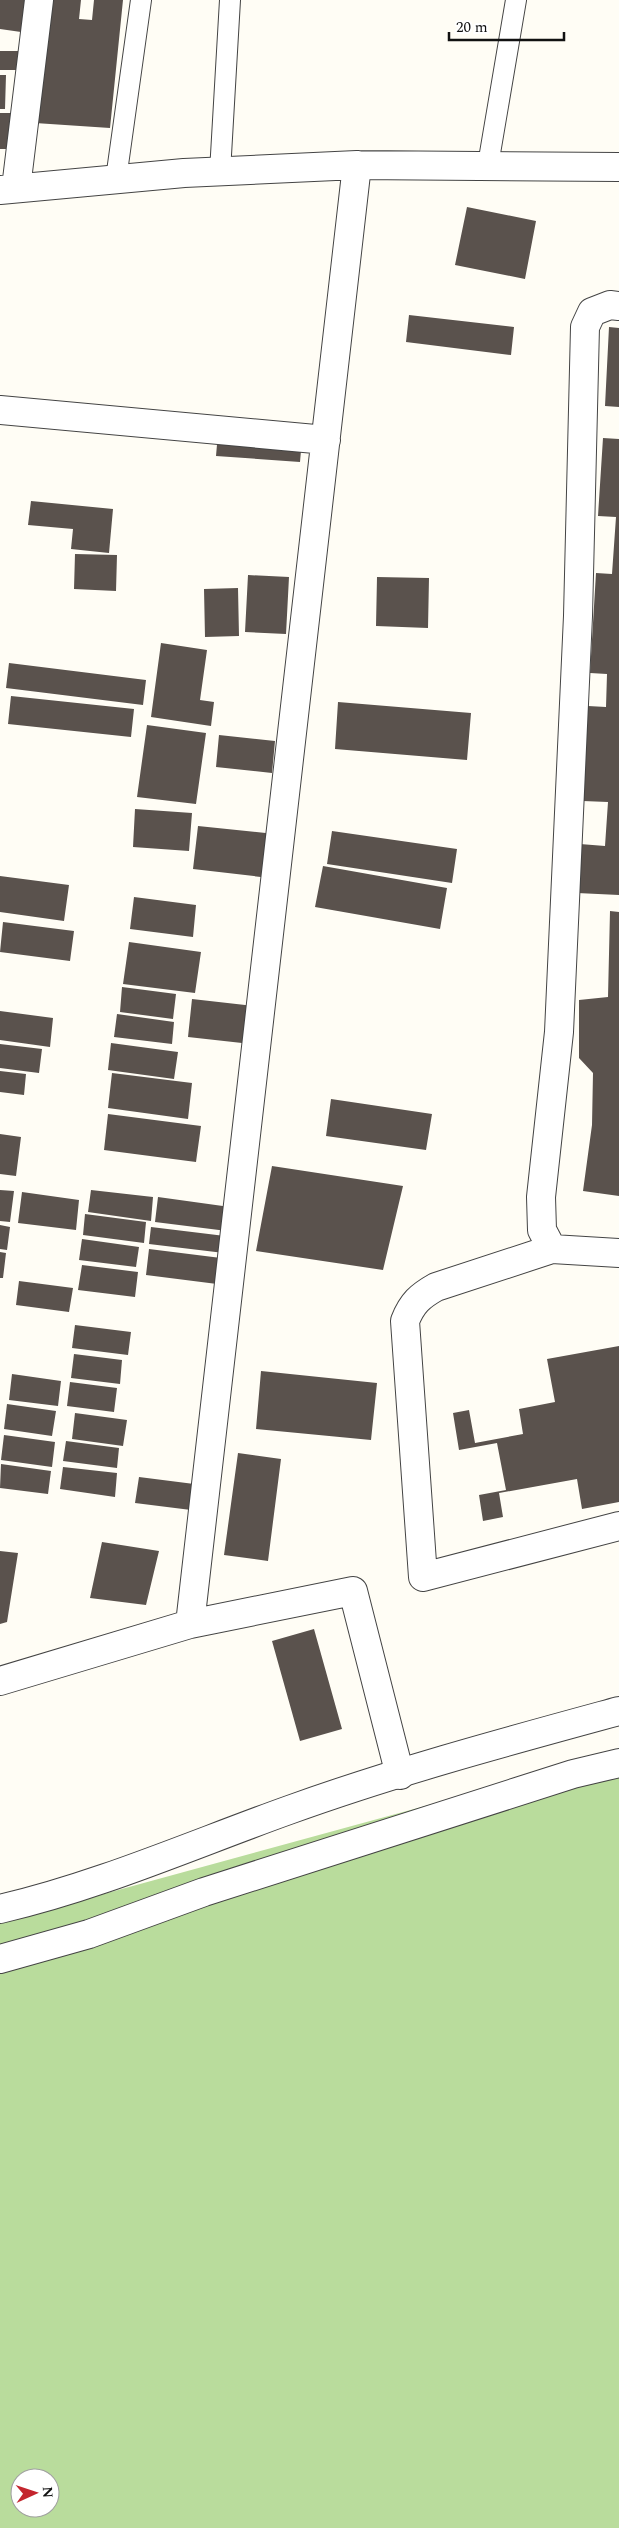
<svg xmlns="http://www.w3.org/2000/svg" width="619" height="2528" font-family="Spectral,serif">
<rect width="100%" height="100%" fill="#fffdf5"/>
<!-- forest -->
<path fill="#b9dc9c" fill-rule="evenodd" d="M619 1753V2528H0V1912L67 1904ZM20 2478H50V2508H20Z"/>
<!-- building -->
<path fill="#5a524d" d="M0 0H25L21 32 0 29Z
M49 0H81L79 19 92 20 94 0H123L110 128 35 123Z
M0 51H21V70H0Z
M0 75H6L5 109H0Z
M0 113H12V149H0Z
M467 207 536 221 525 279 455 265Z
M409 315 514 327 511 355 406 342Z
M609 327 619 328V407L605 406Z
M218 433 302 439 300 462 216 456Z
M603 438 619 439V895L577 893 580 844 605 846 608 802 583 801 588 706 606 707 607 674 590 673 596 573 612 574 616 517 598 516Z
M31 501 113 509 109 553 71 549 73 529 28 525Z
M75 554 117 555 116 591 74 589Z
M248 575 289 577 286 634 245 632Z
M377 577 429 578 428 628 376 626Z
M238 588 239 636 205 637 204 589Z
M161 643 207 650 200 700 214 702 211 726 151 717Z
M9 663 146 680 143 705 6 688Z
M11 696 134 709 131 737 8 724Z
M338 702 471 713 467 760 335 749Z
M147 725 206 733 196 804 137 797Z
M219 735 275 741 272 773 216 767Z
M135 809 192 813 189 851 133 847Z
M198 826 275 834 270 878 193 869Z
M332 831 457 849 452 883 327 864Z
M323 866 447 888 440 929 315 907Z
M0 876 69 885 64 921 0 912Z
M134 897 196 905 193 937 130 929Z
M610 911 619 912V1196L583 1191 592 1125 593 1073 579 1058V1000L608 997Z
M3 922 74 931 70 961 0 952Z
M129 942 201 952 195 993 123 984Z
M122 987 176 994 173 1019 120 1012Z
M192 999 254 1006 251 1044 188 1037Z
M0 1011 53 1018 50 1047 0 1040Z
M117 1014 174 1022 172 1044 114 1037Z
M111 1043 178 1052 174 1079 108 1070Z
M0 1044 42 1049 39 1073 0 1068Z
M0 1071 26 1074 24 1095 0 1092Z
M112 1073 192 1083 188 1119 108 1108Z
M331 1099 432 1114 426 1150 326 1136Z
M108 1114 201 1126 196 1162 104 1150Z
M0 1134 21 1137 16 1176 0 1174Z
M272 1166 403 1186 383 1270 256 1251Z
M0 1190 14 1191 10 1222 0 1221Z
M91 1190 153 1197 151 1221 88 1212Z
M22 1192 79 1200 76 1230 18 1223Z
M158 1197 230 1207 227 1231 155 1222Z
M85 1214 146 1222 144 1243 83 1235Z
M0 1225 10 1227 7 1250 0 1249Z
M151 1227 225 1236 224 1253 149 1244Z
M82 1239 139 1247 136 1267 79 1260Z
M149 1249 221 1258 217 1284 146 1275Z
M0 1252 6 1253 3 1278H0Z
M82 1265 138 1272 135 1297 78 1290Z
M19 1281 73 1288 69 1312 16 1305Z
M75 1325 131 1332 128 1355 72 1348Z
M619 1346V1502L582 1509 577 1479 499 1493 503 1517 483 1521 479 1495 506 1490 497 1443 459 1450 453 1413 469 1410 475 1443 523 1434 519 1409 555 1402 547 1359Z
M74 1354 122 1360 120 1384 71 1378Z
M261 1371 377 1383 371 1440 256 1429Z
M12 1374 61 1381 58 1406 9 1400Z
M70 1382 117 1388 114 1412 67 1406Z
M7 1404 56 1411 52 1436 4 1429Z
M75 1413 127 1420 123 1446 72 1439Z
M4 1435 55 1442 52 1467 1 1460Z
M66 1441 119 1448 117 1468 63 1461Z
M238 1453 281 1459 268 1561 224 1555Z
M1 1464 51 1471 48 1494 0 1488Z
M63 1467 117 1473 115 1497 60 1489Z
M139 1477 202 1485 199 1511 135 1503Z
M102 1542 159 1551 146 1605 90 1598Z
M0 1551 18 1553 7 1622 0 1624Z
M314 1629 342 1729 300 1741 272 1641Z"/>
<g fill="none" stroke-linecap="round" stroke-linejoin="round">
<defs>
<path id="service" d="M488 165 516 0
M220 172 230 0
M116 179 141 0"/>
<path id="minor" d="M16 188 39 0
M0 190 184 173 357 165 619 167
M0 410 326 440
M552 1249 542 1230 541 1197 559 1032 578 616 585 327 592 312 610 305 619 306
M619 1253 552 1249 436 1287C420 1296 412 1303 405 1321L423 1577 619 1526
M190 1624 357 165
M0 1681 190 1624 353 1591 400 1775"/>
<path id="tertiary" d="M0 1909C99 1886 194 1844 289 1810 397 1771 509 1741 619 1711
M0 1959 89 1934 204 1892 573 1774 619 1763"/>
</defs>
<!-- service casing -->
<use href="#service" stroke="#444" stroke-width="22"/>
<!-- minor casing -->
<use href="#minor" stroke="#444" stroke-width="30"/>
<!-- tertiary casing -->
<use href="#tertiary" stroke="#444" stroke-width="30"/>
<!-- service -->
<use href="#service" stroke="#fff" stroke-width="20"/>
<!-- minor -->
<use href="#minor" stroke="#fff" stroke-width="28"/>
<!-- tertiary -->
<use href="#tertiary" stroke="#fff" stroke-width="28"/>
</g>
<!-- north arrow -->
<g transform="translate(35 2493) rotate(87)"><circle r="24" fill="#ffffff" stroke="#a0a0a0"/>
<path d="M0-4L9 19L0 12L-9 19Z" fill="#c4262e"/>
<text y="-8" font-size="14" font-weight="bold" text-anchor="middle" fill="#111111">N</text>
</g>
<!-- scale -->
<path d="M449 32v8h115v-8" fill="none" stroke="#111111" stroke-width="2.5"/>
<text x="456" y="32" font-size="15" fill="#111111" stroke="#ffffff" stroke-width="4" paint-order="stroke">20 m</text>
</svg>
